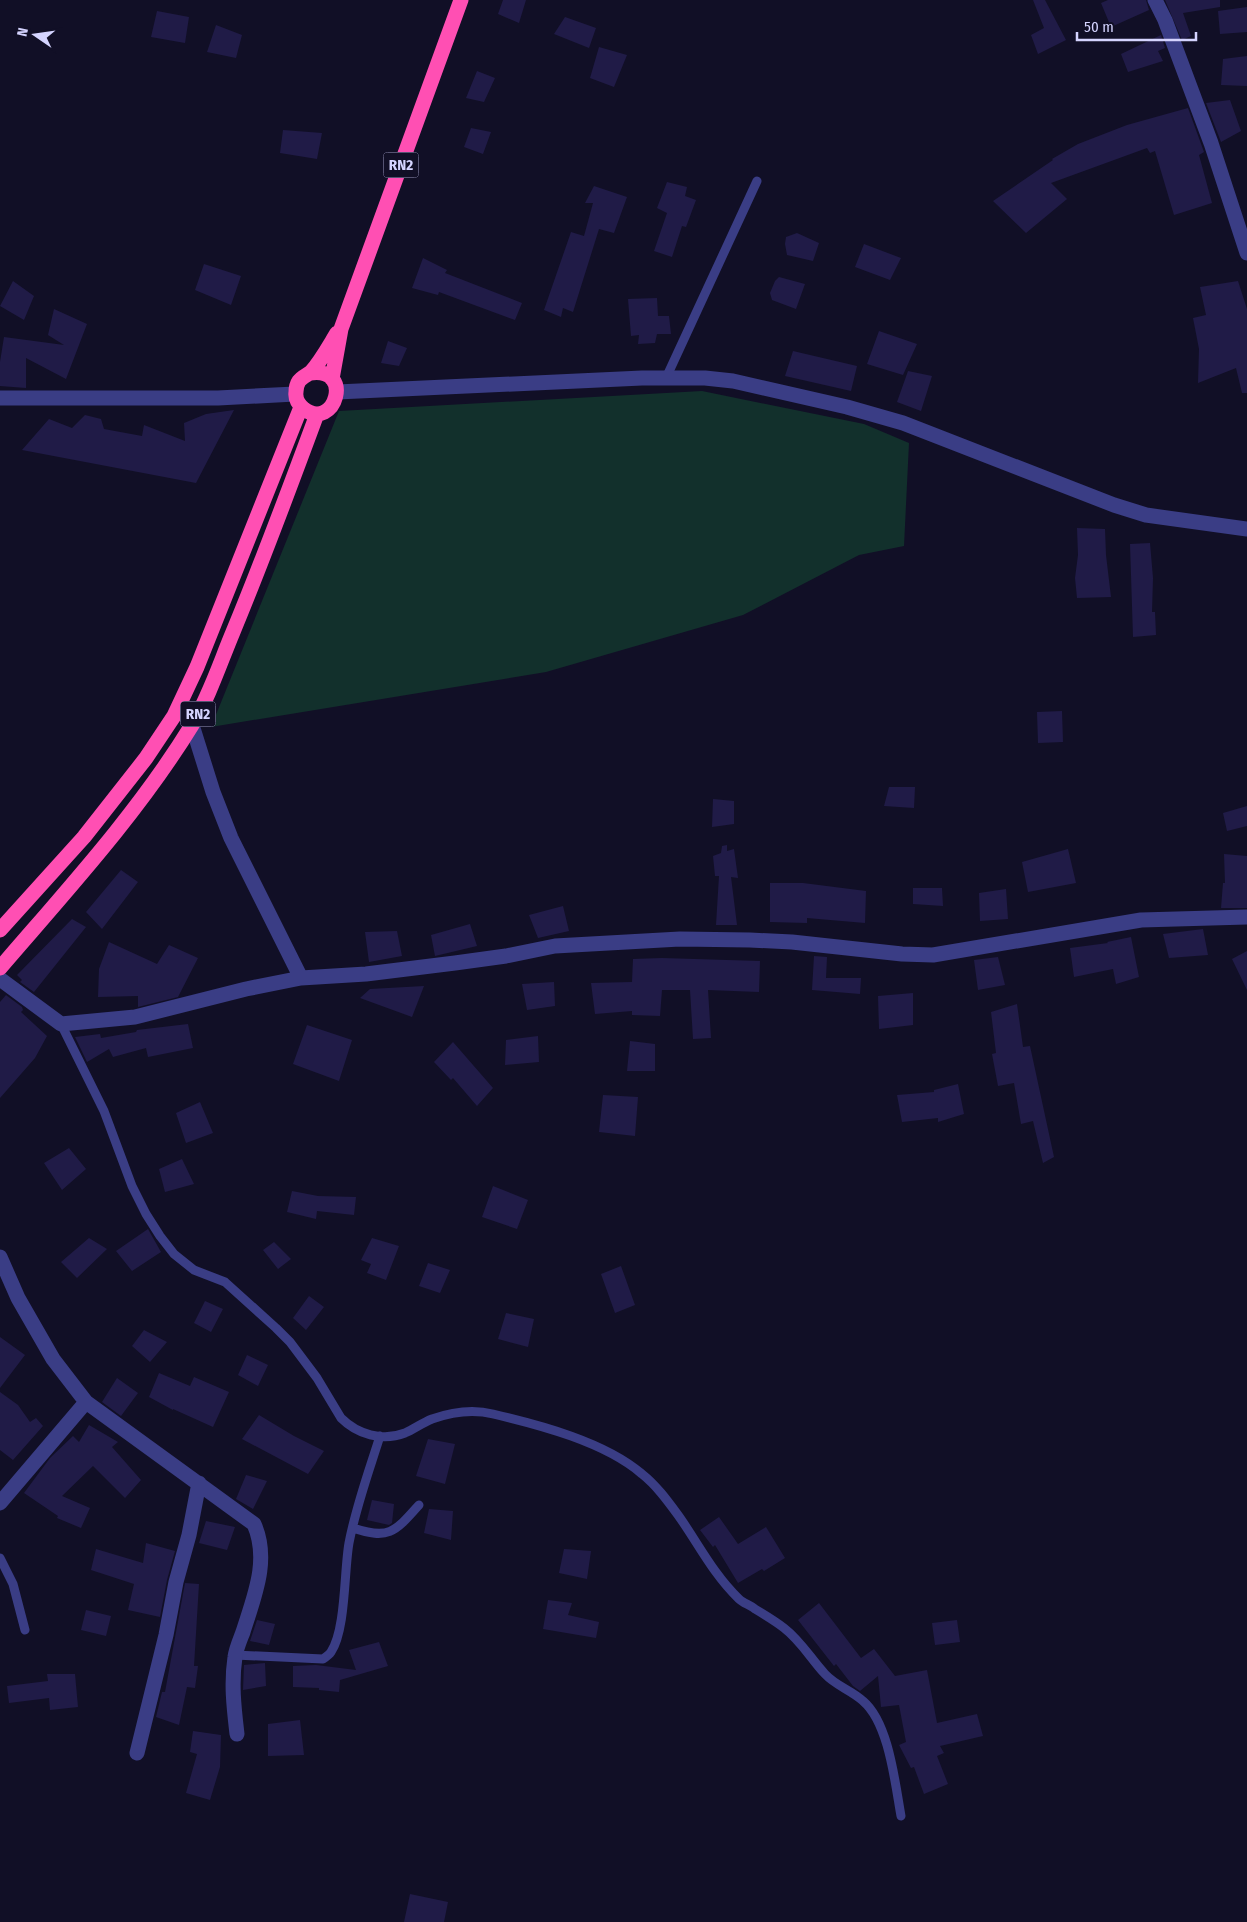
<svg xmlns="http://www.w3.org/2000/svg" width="1247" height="1922" font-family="'Fira Sans Condensed',sans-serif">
<rect width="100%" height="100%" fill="#110f26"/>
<!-- green -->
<path fill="#12302c" d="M702 391 864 424 909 443 904 546 859 555 743 615 546 672 211 727 339 411Z"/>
<!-- building -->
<path fill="#201b47" d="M503 0H526L519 23 498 14Z
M1033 0H1045L1066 40 1038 54 1031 35 1044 28Z
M1108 0H1146L1149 10 1111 27 1101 3Z
M1165 0H1220V7L1183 13 1191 36 1182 40Z
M1247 7V32L1220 34 1218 11Z
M157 11 189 17 185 43 151 37Z
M565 17 596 28 589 48 554 34Z
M216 25 242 35 236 58 207 52Z
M1161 35 1165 48 1158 51 1163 61 1128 72 1121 54Z
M599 47 627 55 614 87 590 78Z
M1247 56V86L1221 85 1223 59Z
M477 71 495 78 484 102 466 98Z
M1230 100 1241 131 1221 142 1206 103Z
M1188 108 1204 152 1199 155 1212 203 1174 215 1155 151 1150 153 1147 148 1051 183 1067 199 1026 233 993 201 1053 160 1052 159 1078 144 1127 125Z
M471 128 491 132 483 154 464 147Z
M283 130 322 133 317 159 280 153Z
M667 182 687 187 685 196 696 200 686 227 682 226 672 257 654 251 667 213 657 208Z
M594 186 627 197 614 233 599 229 573 312 563 308 561 317 544 310 571 232 584 236 593 203H585Z
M797 233 819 243 813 261 787 255 785 244 786 237Z
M864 244 901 258 890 280 855 267Z
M423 258 447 270 445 273 522 303 515 320 439 292 438 295 412 288Z
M204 264 241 276 231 305 195 290Z
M779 277 805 284 796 309 772 300 770 293 775 281Z
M13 281 34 296 24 320 0 306Z
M1238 281 1247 309V393H1242L1236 368 1198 383 1199 349 1193 318 1206 315 1200 287Z
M657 298 658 316H669L671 334H657L655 343 638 344 639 335 631 336 628 299Z
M54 309 87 324 66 379 26 358V388L0 386V362L4 337 64 345 48 335Z
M879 331 917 344 903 375 867 364Z
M388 341 407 348 399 366 381 363Z
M793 351 857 366 851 391 785 376Z
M908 371 932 376 921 411 897 402Z
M234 410 196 483 22 450 49 419 72 428 85 415 101 419 104 429 142 436 144 425 185 441 184 423 206 414Z
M1077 528 1105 529 1106 555 1111 597 1077 598 1075 578 1078 555Z
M1150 543 1153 578 1152 612H1155L1156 635 1133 637 1130 544Z
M1062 711 1063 742 1038 743 1037 712Z
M889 787H915L914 808 884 806Z
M713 799 734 801V824L712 827Z
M1247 806V826L1227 831 1223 813Z
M727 845V851L734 849 738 878 731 877 737 925H716L719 876H715L713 856 721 853 722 846Z
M1068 849 1076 883 1028 892 1022 862Z
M1224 854 1247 856V908H1221L1223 883H1225Z
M121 870 138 882 102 929 86 912Z
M770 883H803L866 891 865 923 807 918V923L770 922Z
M913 888H942L943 906 913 904Z
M1006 889 1008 919 980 921 979 893Z
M563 906 569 931 538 938 529 915Z
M72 919 86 927 34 992 20 982 22 980 17 975Z
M470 924 477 946 435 956 431 935Z
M1203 929 1208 955 1169 958 1163 934Z
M397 931 402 956 369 962 365 932Z
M1131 937 1139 977 1116 984 1113 969 1074 977 1070 948 1108 943 1107 942Z
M109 942 157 964 169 945 198 958 178 997 138 1007V996L98 997 99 969Z
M1247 951V990L1232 959Z
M814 956 827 957 826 978H861L860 994 812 990Z
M998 957 1005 985 978 990 974 960Z
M662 958 760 961 759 992 708 990 711 1038 693 1039 690 990H662L660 1016 632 1015V1011L595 1014 591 983 632 982 633 959Z
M554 982 555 1006 527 1010 522 984Z
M424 986 412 1017 360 998 370 989Z
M913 993V1025L879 1029 878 996Z
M6 995 22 1007 23 1010 21 1012 47 1036 35 1058 0 1098V1002Z
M1017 1004 1023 1047 1030 1046 1054 1157 1043 1163 1033 1121 1021 1124 1014 1083 998 1086 992 1054 996 1053 991 1012Z
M188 1024 193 1048 148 1057 146 1048 113 1057 109 1049 87 1062 75 1037 100 1034 101 1038 136 1032 137 1030Z
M307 1025 352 1040 339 1081 293 1064Z
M538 1036 539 1062 505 1065 506 1040Z
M630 1041 655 1044V1071H627Z
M453 1042 493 1088 477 1106 453 1078 451 1080 434 1062Z
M958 1084 964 1114 938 1122V1118L902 1122 897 1095 934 1092V1090Z
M603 1095 638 1097 635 1136 599 1132Z
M200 1102 213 1133 186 1143 176 1113Z
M69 1148 86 1169 62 1190 44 1163Z
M182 1159 194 1184 165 1192 159 1169Z
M493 1186 528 1200 517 1229 482 1217Z
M292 1191 318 1196 356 1197 354 1215 317 1211 316 1219 287 1212Z
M148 1229 161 1252 132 1271 116 1251Z
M89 1238 107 1249 77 1278 61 1262Z
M372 1238 399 1246 386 1280 367 1273 371 1264 361 1260Z
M274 1242 291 1259 278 1269 263 1250Z
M428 1263 450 1270 440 1293 419 1286Z
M621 1266 635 1305 615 1313 601 1274Z
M309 1296 324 1307 306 1330 293 1318Z
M205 1301 223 1309 211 1332 194 1323Z
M506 1313 534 1319 528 1347 498 1339Z
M144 1330 167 1342 150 1362 132 1346Z
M0 1337 25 1355 0 1388Z
M247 1355 268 1365 258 1386 238 1375Z
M159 1373 190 1386 194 1377 229 1392 213 1427 173 1409V1410L149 1397Z
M117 1378 138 1393 121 1416 102 1402Z
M0 1392 18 1405 30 1422 36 1418 43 1426 13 1460 0 1450Z
M259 1415 294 1436 324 1451 308 1474 242 1439Z
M89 1425 118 1442 112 1447 141 1480 125 1498 93 1466 62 1496 90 1508 81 1528 57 1518 58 1516 24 1493 50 1458 73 1436 79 1442Z
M428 1439 455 1444 445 1484 416 1476Z
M246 1475 267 1481 253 1509 236 1499Z
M372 1500 394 1504 392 1523 389 1525 367 1520Z
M429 1509 453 1511 451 1540 424 1533Z
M719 1517 738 1544 766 1527 785 1558 764 1571 762 1569 738 1583 715 1545 713 1547 700 1530Z
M206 1521 235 1527 227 1550 199 1543Z
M146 1543 175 1551 167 1580 160 1617 128 1610 134 1584 91 1570 96 1549 143 1563Z
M564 1549 591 1551 587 1579 559 1573Z
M185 1583 199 1584 194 1666H198L195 1688 187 1687 179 1725 156 1717 162 1692H165Z
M548 1600 572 1603 568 1615 599 1622 596 1638 543 1629Z
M819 1603 861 1658 874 1649 895 1676 927 1670 937 1723 977 1714 983 1736 940 1746 944 1753 937 1756 948 1784 924 1794 914 1767 911 1768 899 1745 906 1742 899 1705 881 1707 878 1676 860 1691 853 1686 836 1664 834 1666 798 1620Z
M86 1610 111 1616 106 1636 81 1630Z
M257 1620 275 1624 269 1645 250 1641Z
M957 1620 960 1642 935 1645 932 1623Z
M379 1642 388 1666 340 1680 339 1692 319 1690V1688L293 1687V1666L316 1665 356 1670 349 1650Z
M265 1663 266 1686 243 1690 244 1665Z
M47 1674H75L78 1707 50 1710 49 1698 9 1703 7 1686 48 1681Z
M300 1720 304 1755 268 1756V1724Z
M193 1731 221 1735 220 1767 210 1800 186 1793 197 1754 190 1752Z
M410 1894 448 1902 444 1922H404Z"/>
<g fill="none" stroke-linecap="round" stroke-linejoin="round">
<!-- lane -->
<path stroke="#3a3d85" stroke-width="9" d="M666 378 757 181
M61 1024 104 1111 132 1186 146 1214 160 1236 174 1254 194 1270 225 1282 276 1328 290 1342 317 1378 341 1418C357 1434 382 1442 405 1433 414 1429 422 1423 432 1419 452 1412 473 1409 493 1414 540 1425 605 1442 642 1474 656 1485 667 1500 678 1515 698 1543 713 1574 739 1599 743 1603 750 1605 755 1609 765 1615 775 1621 784 1628 801 1641 811 1659 825 1674 836 1686 851 1690 863 1701 889 1723 895 1783 901 1816
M353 1528C389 1540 395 1532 419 1505
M0 1558 13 1584 25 1630
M235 1655 323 1659C326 1657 329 1655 331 1652 346 1630 344 1570 349 1543 356 1506 369 1471 380 1436"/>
<!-- street -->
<path stroke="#3a3d85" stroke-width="15" d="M1155 0 1165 20 1211 143 1247 253
M337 392 642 378H705L733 381 847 407 903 423 1114 505 1146 515 1247 529
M0 398H218L295 394
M192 725 213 792 231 838 301 978
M0 979 61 1024 135 1017 246 989 301 978 366 974 455 963 506 956 555 946 680 939 750 940 792 942 902 954 933 955 1141 920 1247 917
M0 1257 18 1298 53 1359 86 1402 254 1524C270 1560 254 1597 243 1632 240 1640 236 1649 235 1657 231 1684 234 1708 237 1734
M0 1503 86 1402
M137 1753 166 1635 176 1582 189 1535 199 1483"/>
<!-- highway -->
<path stroke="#ff4fb3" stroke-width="15" d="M310 373C355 366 335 432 304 409 299 405 295 399 296 392 296 389 297 384 299 381 302 377 307 375 311 372 321 361 329 346 337 333
M332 379 341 329 461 0
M0 930 84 837 146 758 174 716 197 667 301 407
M0 968C67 890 138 813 192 725 209 697 220 663 233 632 263 560 290 487 317 414"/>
</g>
<g text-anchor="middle" stroke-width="4.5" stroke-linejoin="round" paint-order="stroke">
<!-- shield labels -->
<g fill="#110f26" stroke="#9a99be" stroke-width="1">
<rect x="383.5" y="152.5" width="35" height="25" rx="4"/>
<rect x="180.5" y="701.5" width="35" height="25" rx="4"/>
</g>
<g font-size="15" font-weight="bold" fill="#d5d4ff">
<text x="401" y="170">RN2</text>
<text x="198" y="719">RN2</text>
</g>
</g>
<!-- north arrow -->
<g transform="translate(35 35) rotate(283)" stroke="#110f26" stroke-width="4" paint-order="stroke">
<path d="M0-4L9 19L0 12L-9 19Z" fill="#d5d4ff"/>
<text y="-8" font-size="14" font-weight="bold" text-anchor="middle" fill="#d5d4ff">N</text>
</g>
<!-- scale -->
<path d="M1077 32v8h119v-8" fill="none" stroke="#d5d4ff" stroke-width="2.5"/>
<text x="1084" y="32" font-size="15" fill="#d5d4ff" stroke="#110f26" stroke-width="4" paint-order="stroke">50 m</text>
</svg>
